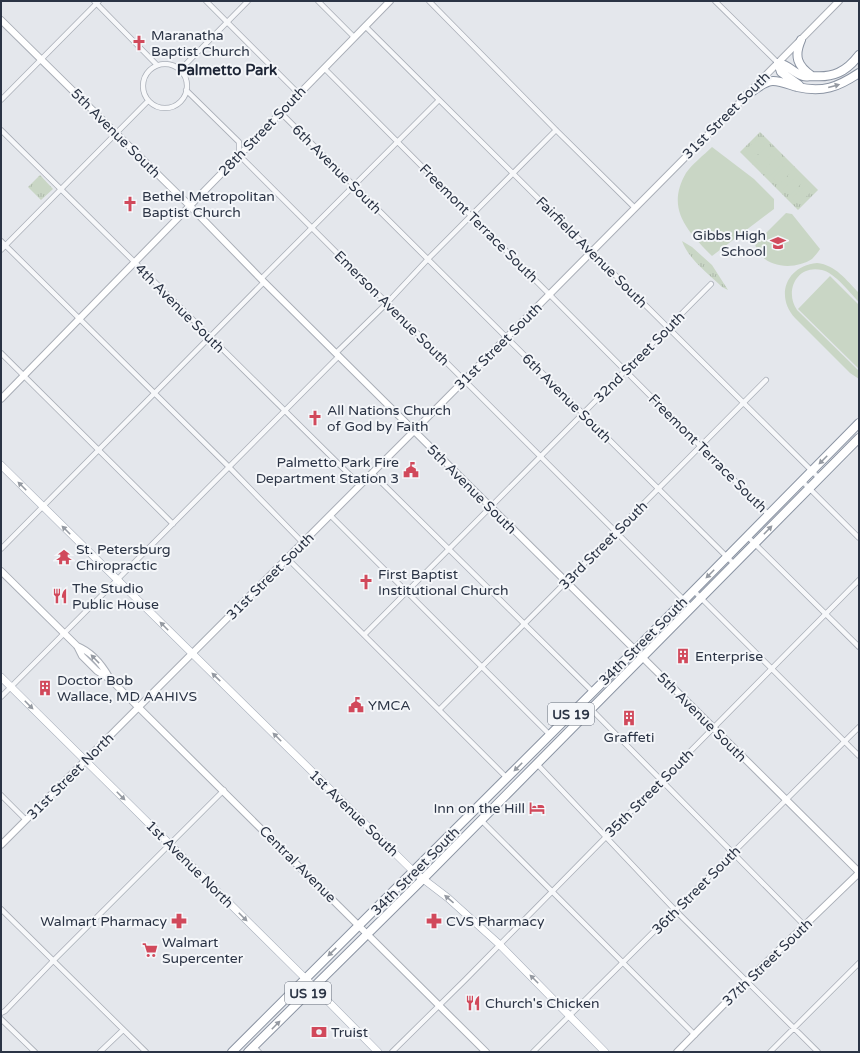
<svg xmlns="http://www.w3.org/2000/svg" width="860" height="1053" font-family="'Varela Round',sans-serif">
<defs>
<pattern id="park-tufts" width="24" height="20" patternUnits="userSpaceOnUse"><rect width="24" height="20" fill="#c9d6c5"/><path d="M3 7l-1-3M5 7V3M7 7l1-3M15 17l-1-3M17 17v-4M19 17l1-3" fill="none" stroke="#adb8ab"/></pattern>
</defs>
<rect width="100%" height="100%" fill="#e4e7ec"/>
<!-- park -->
<path fill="url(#park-tufts)" d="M760 132 818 190 798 210 740 152Z
M40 175 53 189 41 200 28 187Z
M682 241 692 247 712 265 728 290 722 287C708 273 689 260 682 241Z"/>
<!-- pitch -->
<path fill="#c9d6c5" d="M758 137 765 144 751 157 745 151Z
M767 146 773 152 760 166 754 159Z
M712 147 754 179 774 199V209L712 256C688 232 665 209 686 173 692 164 704 155 712 147Z
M777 156 783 163 770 176 764 170Z
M786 165 792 171 779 185 773 178Z
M797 176 803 182 790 195 783 189Z
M806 185 812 191 798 204 792 198Z
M786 213 792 214 820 249C818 252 815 256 812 259 797 269 770 269 759 253 757 251 756 247 755 244Z
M817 263C836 265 846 280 859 293V302C850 293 835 273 822 270 797 264 784 291 797 310L859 371V379L850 373 795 318C775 296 786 266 817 263Z
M830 276 859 305 858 368 798 309Z"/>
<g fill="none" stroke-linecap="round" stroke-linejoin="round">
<defs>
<path id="street" d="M94 1 157 65
M206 1 299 94
M318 1 354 37
M429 1 556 130 634 207
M715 1 778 63
M365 26 819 478
M143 86a22 22 0 1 1 44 0a22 22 0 1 1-44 0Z
M324 68 769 515
M180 70 248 1
M186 90 239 142V155L691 607
M1 100 99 1
M281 113 734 564
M1 130 360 485
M1 241 229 467 303 543
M1 250 148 101
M261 279 439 100
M1 353 173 524
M336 353 387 303 428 259 556 130
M372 473 593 692
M802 481 859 538
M330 515 550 735
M748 537 859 647
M1 549 264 282
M287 558 507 778
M694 591 859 756
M364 635 711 284
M1 697 339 356
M591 709 804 925
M439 710 766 380
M537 764 675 910 818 1052
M1 795 26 820
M481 820 695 1035
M1 909 146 1052
M1 1013 5 1011 53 961 224 790
M1 1019 35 1052
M254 1047 259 1052
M100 1052 123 1030
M392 1052 465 980 859 580
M533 1052 859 727
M770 1052 859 963"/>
<path id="secondary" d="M1 20 190 206 264 282 859 872
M755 86 839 1
M1 399 390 1
M1 571 77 646 82 656 97 671 111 680 486 1052
M77 646C92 652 101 663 109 677
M1 845 414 431 749 93
M677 1052 747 981 859 873"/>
<path id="primary" d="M1 465 414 872 448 898 499 944 605 1052
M1 677 314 987 378 1052"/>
<path id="highway" d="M801 40C794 56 797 66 812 76
M778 63C789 65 793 73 803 76 806 77 809 76 812 76 833 78 846 72 859 55
M778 63 781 72 799 85
M746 96C753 91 764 81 773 81 781 81 790 85 797 87 823 93 838 87 859 73
M232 1052 644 641 859 423
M248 1052 423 879 859 438"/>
</defs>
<!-- street casing -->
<use href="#street" stroke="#a9aeb7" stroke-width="6"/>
<!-- secondary casing -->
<use href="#secondary" stroke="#a9aeb7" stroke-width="8"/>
<!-- primary casing -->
<use href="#primary" stroke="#a3abb8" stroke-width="8"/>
<!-- highway casing -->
<use href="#highway" stroke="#8b94a3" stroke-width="10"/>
<!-- street -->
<use href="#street" stroke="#f7f8fa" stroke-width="4.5"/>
<!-- secondary -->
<use href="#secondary" stroke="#fff" stroke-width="6"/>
<!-- primary -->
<use href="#primary" stroke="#fff" stroke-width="7"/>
<!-- highway -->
<use href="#highway" stroke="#fff" stroke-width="8"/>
</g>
<!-- one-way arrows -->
<defs><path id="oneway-solid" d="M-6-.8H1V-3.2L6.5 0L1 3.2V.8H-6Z"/></defs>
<g fill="#959aa2">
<use href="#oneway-solid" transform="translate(834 86) rotate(-15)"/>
<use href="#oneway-solid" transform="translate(823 460) rotate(135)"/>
<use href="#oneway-solid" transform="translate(22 486) rotate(-135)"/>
<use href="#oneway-solid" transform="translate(66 530) rotate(-135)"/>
<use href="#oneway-solid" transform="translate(768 530) rotate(-46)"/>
<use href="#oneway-solid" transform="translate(710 574) rotate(135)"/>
<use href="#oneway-solid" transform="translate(164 626) rotate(-135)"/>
<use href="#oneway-solid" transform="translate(95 659) rotate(-134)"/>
<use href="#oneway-solid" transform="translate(216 677) rotate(-136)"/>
<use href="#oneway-solid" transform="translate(29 705) rotate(45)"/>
<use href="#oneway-solid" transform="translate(277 737) rotate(-135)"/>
<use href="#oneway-solid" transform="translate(518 767) rotate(135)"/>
<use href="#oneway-solid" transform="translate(121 796) rotate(45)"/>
<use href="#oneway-solid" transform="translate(449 899) rotate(-140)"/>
<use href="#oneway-solid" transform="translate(243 917) rotate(45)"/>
<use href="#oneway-solid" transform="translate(332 952) rotate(136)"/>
<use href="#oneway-solid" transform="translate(534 979) rotate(-135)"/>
<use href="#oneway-solid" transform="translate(276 1025) rotate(-45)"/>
</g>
<!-- icons -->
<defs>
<symbol id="church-bare" viewBox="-9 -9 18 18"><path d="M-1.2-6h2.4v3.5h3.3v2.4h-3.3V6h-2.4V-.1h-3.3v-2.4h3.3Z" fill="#d1495b" stroke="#f4f6f9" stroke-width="2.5" paint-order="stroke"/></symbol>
<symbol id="school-bare" viewBox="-9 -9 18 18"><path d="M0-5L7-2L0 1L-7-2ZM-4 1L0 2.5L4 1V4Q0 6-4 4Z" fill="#d1495b" stroke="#f4f6f9" stroke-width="2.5" paint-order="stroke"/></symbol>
<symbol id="civic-bare" viewBox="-9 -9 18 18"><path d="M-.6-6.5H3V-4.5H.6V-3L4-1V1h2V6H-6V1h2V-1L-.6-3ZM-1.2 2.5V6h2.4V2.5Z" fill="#d1495b" stroke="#f4f6f9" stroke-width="2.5" paint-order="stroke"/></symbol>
<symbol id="temple-bare" viewBox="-9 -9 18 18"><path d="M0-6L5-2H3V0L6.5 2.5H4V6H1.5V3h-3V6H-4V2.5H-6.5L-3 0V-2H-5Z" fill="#d1495b" stroke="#f4f6f9" stroke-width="2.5" paint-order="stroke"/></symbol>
<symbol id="restaurant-bare" viewBox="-9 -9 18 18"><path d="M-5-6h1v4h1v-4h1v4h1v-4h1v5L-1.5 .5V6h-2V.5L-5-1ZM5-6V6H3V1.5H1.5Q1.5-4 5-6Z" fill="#d1495b" stroke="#f4f6f9" stroke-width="2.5" paint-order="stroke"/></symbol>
<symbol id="building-bare" viewBox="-9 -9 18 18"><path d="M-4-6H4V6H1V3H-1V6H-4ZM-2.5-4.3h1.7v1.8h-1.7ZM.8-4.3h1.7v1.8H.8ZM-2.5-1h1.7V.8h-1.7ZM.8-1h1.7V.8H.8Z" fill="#d1495b" stroke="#f4f6f9" stroke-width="2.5" paint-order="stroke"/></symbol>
<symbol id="hotel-bare" viewBox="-9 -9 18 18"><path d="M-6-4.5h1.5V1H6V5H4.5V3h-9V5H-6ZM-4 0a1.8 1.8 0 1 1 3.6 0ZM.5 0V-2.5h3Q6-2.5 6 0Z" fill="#d1495b" stroke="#f4f6f9" stroke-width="2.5" paint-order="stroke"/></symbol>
<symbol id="pharmacy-bare" viewBox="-9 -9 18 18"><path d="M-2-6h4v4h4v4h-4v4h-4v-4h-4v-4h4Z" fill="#d1495b" stroke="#f4f6f9" stroke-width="2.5" paint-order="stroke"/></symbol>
<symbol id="supermarket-bare" viewBox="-9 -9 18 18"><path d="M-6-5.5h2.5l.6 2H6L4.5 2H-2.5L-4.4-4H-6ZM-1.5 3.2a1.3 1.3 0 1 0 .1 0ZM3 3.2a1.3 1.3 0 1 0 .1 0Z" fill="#d1495b" stroke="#f4f6f9" stroke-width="2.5" paint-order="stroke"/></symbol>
<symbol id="bank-bare" viewBox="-9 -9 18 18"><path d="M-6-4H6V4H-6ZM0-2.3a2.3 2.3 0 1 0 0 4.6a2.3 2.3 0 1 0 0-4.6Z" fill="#d1495b" stroke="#f4f6f9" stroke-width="2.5" paint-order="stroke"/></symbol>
</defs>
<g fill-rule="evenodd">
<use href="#church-bare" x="128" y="32" width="22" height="22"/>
<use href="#church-bare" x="119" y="193" width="22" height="22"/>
<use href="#school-bare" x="767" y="232" width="22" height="22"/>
<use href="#church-bare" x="304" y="407" width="22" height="22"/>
<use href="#civic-bare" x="400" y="459" width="22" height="22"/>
<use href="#temple-bare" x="53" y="546" width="22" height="22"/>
<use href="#church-bare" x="355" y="571" width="22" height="22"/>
<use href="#restaurant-bare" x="49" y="585" width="22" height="22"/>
<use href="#building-bare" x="672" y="645" width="22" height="22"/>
<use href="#building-bare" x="34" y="677" width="22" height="22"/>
<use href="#civic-bare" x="345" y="694" width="22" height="22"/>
<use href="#building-bare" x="618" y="707" width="22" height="22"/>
<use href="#hotel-bare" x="526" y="797" width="22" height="22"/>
<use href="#pharmacy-bare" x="168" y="910" width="22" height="22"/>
<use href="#pharmacy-bare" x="423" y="910" width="22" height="22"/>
<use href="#supermarket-bare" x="139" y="939" width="22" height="22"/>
<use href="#restaurant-bare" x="462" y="992" width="22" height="22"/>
<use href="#bank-bare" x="308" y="1021" width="22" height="22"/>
</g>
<g text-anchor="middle" stroke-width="4" stroke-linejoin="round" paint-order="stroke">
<!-- shield labels -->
<g fill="#f4f6f9" stroke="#676e7b" stroke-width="1">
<rect x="548" y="703" width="46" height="22" rx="3"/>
<rect x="285" y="982" width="46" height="22" rx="3"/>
</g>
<g font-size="13" font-weight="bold" fill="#2b3445">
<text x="571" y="719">US 19</text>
<text x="308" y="998">US 19</text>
</g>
<!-- poi labels -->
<g font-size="14" fill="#2b3445" stroke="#f4f6f9" text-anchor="start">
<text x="151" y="40">Maranatha<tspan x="151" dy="16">Baptist Church</tspan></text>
<text x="142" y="201">Bethel Metropolitan<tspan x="142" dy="16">Baptist Church</tspan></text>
<text x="766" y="240" text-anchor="end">Gibbs High<tspan x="766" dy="16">School</tspan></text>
<text x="327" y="415">All Nations Church<tspan x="327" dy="16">of God by Faith</tspan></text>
<text x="399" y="467" text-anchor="end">Palmetto Park Fire<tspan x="399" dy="16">Department Station 3</tspan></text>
<text x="76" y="554">St. Petersburg<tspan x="76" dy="16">Chiropractic</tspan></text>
<text x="378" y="579">First Baptist<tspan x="378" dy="16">Institutional Church</tspan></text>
<text x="72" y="593">The Studio<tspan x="72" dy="16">Public House</tspan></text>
<text x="695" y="661">Enterprise</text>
<text x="57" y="685">Doctor Bob<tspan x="57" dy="16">Wallace, MD AAHIVS</tspan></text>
<text x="368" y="710">YMCA</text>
<text x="629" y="742" text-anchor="middle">Graffeti</text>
<text x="525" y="813" text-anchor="end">Inn on the Hill</text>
<text x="167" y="926" text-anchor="end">Walmart Pharmacy</text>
<text x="446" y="926">CVS Pharmacy</text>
<text x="162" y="947">Walmart<tspan x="162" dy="16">Supercenter</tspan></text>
<text x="485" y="1008">Church's Chicken</text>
<text x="331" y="1037">Truist</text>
</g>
<!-- street labels -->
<g font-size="14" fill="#2b3445" stroke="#f4f6f9">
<text transform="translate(726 115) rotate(-45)" y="5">31st Street South</text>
<text transform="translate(262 131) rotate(-46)" y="5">28th Street South</text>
<text transform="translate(116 133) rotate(45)" y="5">5th Avenue South</text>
<text transform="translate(337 169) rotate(45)" y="5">6th Avenue South</text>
<text transform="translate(479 223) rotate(45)" y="5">Freemont Terrace South</text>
<text transform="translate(592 252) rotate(45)" y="5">Fairfield Avenue South</text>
<text transform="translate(180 308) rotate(45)" y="5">4th Avenue South</text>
<text transform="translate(392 308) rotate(45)" y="5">Emerson Avenue South</text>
<text transform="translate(498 346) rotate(-45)" y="5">31st Street South</text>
<text transform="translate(639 357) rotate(-45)" y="5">32nd Street South</text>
<text transform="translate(567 398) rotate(45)" y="5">6th Avenue South</text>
<text transform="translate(708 453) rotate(45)" y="5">Freemont Terrace South</text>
<text transform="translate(472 489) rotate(45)" y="5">5th Avenue South</text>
<text transform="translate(603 545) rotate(-45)" y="5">33rd Street South</text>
<text transform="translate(270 576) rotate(-45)" y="5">31st Street South</text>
<text transform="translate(643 641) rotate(-45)" y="5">34th Street South</text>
<text transform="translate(702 717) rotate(45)" y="5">5th Avenue South</text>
<text transform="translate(70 776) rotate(-45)" y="5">31st Street North</text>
<text transform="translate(649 793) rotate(-45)" y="5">35th Street South</text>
<text transform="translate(354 813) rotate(44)" y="5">1st Avenue South</text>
<text transform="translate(190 864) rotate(45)" y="5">1st Avenue North</text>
<text transform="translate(298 864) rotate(45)" y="5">Central Avenue</text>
<text transform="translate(415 871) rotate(-45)" y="5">34th Street South</text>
<text transform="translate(696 890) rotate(-45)" y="5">36th Street South</text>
<text transform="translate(767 962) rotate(-44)" y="5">37th Street South</text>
</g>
<!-- neighbourhood labels -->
<g font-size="15" font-weight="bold" fill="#1d2536" stroke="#f4f6f9">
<text x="227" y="75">Palmetto Park</text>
</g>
</g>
<!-- border -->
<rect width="860" height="1053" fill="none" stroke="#2b3445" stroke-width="4"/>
</svg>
